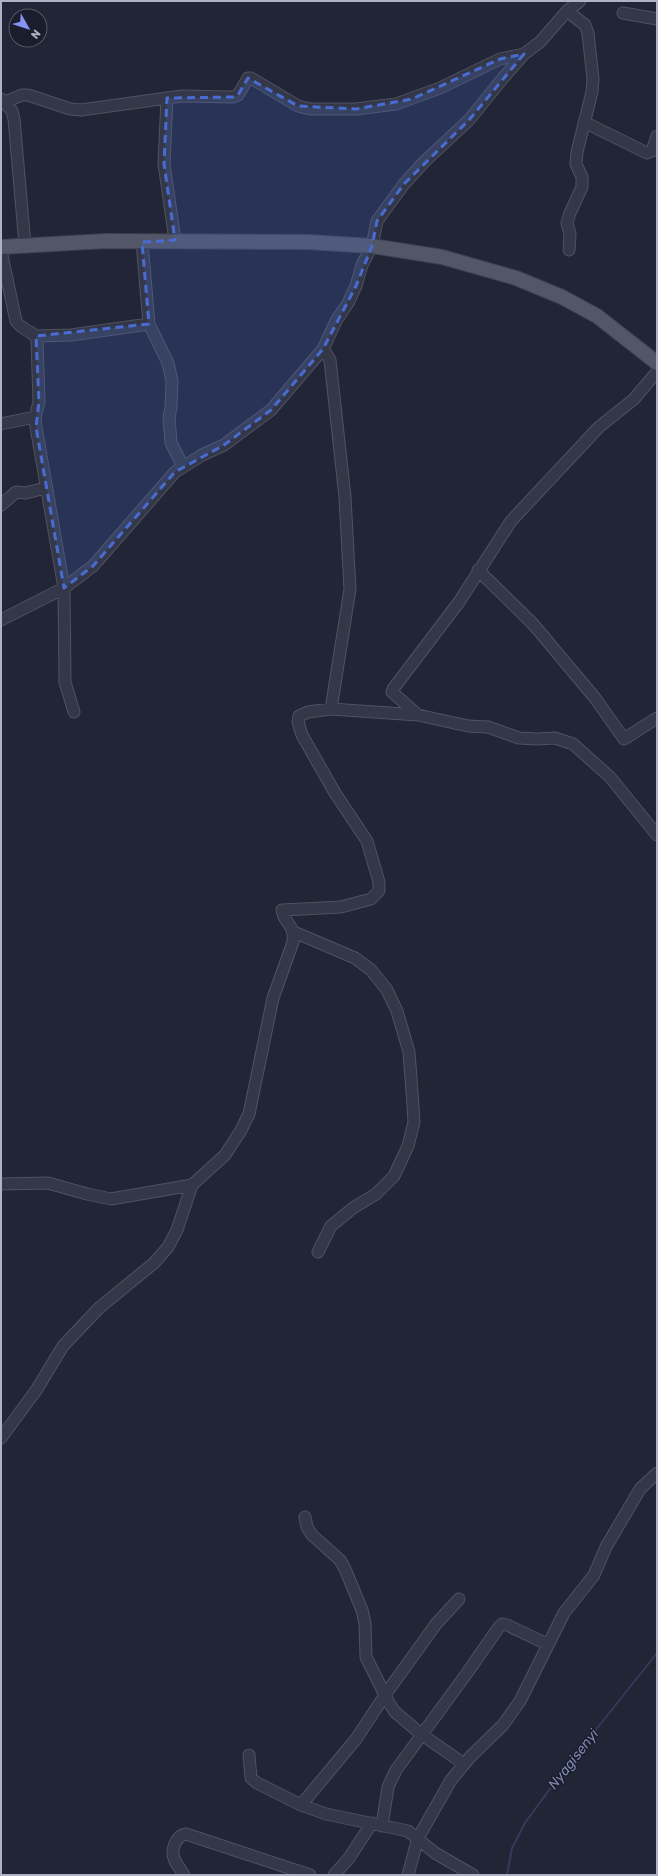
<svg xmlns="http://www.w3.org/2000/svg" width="658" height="1876" font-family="Rubik,sans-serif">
<rect width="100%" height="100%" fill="#212536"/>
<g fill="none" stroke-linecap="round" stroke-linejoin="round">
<!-- stream -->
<path stroke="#333a5b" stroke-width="2" d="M507 1875 512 1848 525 1823 560 1775 657 1653"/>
<defs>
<path id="minor" d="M567 11 585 25 588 33 593 79 592 92 577 152 576 164 582 177V187L570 213 567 223 570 234 569 250
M623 13 657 19
M167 98 164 164 175 240
M1 99 12 111 14 119 25 245
M5 102 22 95H28L70 109 81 110 182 96 233 97 238 95 248 78H251L298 106 310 109H356L396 104 440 88 500 59 524 54 540 42 567 11 580 1
M584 122 647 153 652 151 657 136
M142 242 149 324 168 363 172 381 171 408 169 417 171 443 183 466
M1 251 16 321C22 331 35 331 37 340L39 402 35 417 36 427 64 588 65 682 74 712
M36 336 71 335 149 324
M657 372 634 399 599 427 511 521 459 602 393 689 392 692 418 715 468 726 488 727 519 738 537 739 555 738 573 744 610 777 657 835
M1 424 35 417
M1 505 16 492 26 493 45 488
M478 570 533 624 595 698 624 739 657 718
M1 620 64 588 93 566 175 472 202 455 224 445 271 410 323 349 336 321 348 303 356 286 362 265 372 246 377 221 404 184 425 161 469 120 503 78 524 54
M331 709 418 715
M294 932 355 958 371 970 387 990 397 1011 409 1052 412 1092 414 1122 408 1146 394 1176 376 1194 353 1208 331 1226 318 1252
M1 1184 48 1183 87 1194 111 1199 192 1185 225 1155 240 1132 249 1114 273 998 293 942C295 923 284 924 282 910L341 907 371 899 379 891V882L367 841 335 793 302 735 298 722 299 716 308 712 331 709 350 589 345 497 330 360 323 349
M1 1438 37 1389 63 1346 99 1308 154 1263 168 1247 177 1230 192 1185
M305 1517 307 1527 312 1535 340 1560 345 1569 362 1610 365 1623 366 1657 389 1703 395 1712 421 1734 464 1764
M249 1755 251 1778 257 1783 301 1805 326 1814 408 1831 435 1853 473 1875
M301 1805 356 1739 385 1695 436 1624 459 1599
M382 1826 388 1787 396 1770 467 1673 499 1627 502 1624 507 1625 547 1644
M184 1875C181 1870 178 1866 175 1861 170 1851 175 1836 186 1834L310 1875
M334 1875 349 1858 372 1823
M408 1875 418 1838 451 1780 471 1756 503 1725 520 1701 564 1613 594 1575 606 1547 640 1489 657 1473"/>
<path id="major" d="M1 247 106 241 308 242 372 246 442 257 516 278 562 297 597 316 657 363"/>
</defs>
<!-- minor casing -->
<use href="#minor" stroke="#4f5262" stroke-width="13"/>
<!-- major casing -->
<use href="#major" stroke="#3e4151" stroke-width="16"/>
<!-- minor -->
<use href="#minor" stroke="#343747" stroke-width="11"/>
<!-- major -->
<use href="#major" stroke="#525667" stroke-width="14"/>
</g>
<!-- marked area -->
<path fill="#496cd2" fill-opacity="0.2" stroke="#496cd2" stroke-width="3" stroke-dasharray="8 5" stroke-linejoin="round" d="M524 54 469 120 404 184 377 221 372 246 356 286 323 349 271 410 224 445 175 472 93 566 64 588 36 427 39 402 36 336 149 324 142 242 175 240 164 164 167 98 233 97 238 95 248 78 298 106 356 109 412 99 500 59Z"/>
<g text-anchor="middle" stroke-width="3" stroke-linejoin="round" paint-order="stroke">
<!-- water labels -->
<g font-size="14" font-style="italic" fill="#7f88b0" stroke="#1a1d2c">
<text transform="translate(573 1759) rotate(-52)" y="5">Nyagisenyi</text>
</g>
</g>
<!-- border -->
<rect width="658" height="1876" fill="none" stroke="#afb2c4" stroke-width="4"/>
<!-- north arrow -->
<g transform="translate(28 28) rotate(129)"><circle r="19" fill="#1a1d2c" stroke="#565969"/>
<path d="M0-3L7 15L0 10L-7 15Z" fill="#8494f4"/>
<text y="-6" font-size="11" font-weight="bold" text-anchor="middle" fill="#afb2c4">N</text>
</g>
</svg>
